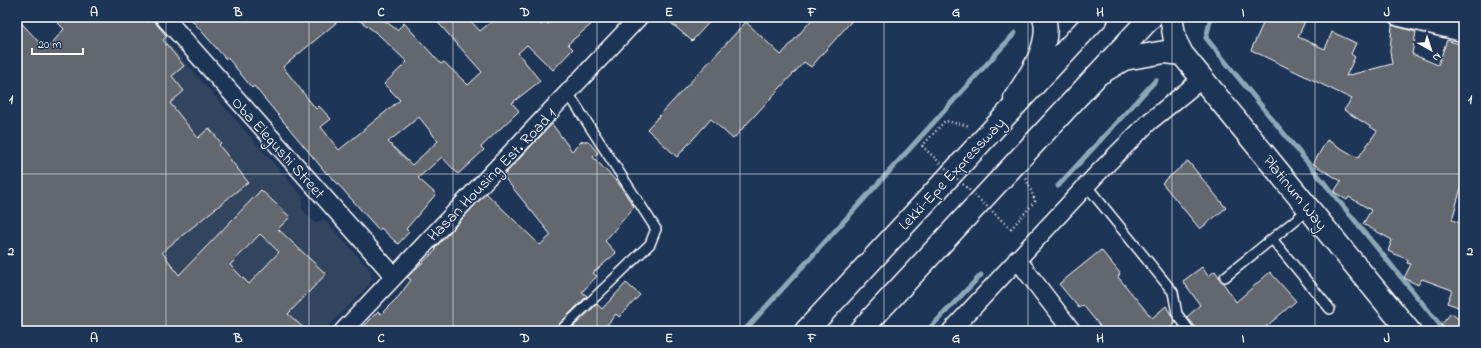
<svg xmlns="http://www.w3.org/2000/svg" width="1481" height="348" font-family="'Indie Flower',sans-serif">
<rect width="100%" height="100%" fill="#1d3557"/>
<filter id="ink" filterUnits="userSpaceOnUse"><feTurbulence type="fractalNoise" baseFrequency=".025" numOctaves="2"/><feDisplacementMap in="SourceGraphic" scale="8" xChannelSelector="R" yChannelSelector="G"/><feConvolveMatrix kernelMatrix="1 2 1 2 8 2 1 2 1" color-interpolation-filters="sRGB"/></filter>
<g filter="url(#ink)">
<!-- built -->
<path fill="#32445e" d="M155 28 303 197 302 209 315 223 324 219 371 271 372 278 369 285 324 331H17V61Z"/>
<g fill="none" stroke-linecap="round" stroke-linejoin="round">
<!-- stream -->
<path stroke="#8ca7b6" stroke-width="5" d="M1211 17 1206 38 1445 331
M1058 186 1156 80
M744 331 1015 33
M927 331 981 275"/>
</g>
<!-- building -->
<path fill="#63676e" stroke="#fff" fill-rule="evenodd" d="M52 17H141L148 22 151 18 167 36 163 40 184 66 172 76 184 91 170 103 198 138 209 128 221 143 219 145 248 182 162 252 179 275 261 190 290 217 278 229 326 274 288 314 307 331H17V18L46 50 64 29ZM260 234 279 252 249 284 230 265Z
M189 17H343L283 67 316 109 319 106 331 119 321 127 339 150 400 100 384 84 407 62 379 35 355 17H380L397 30 404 23 441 64 444 62 468 85 482 72 433 17H467L480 31 497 17H535L541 25 545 21 548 24 557 17H600L568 44 573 49 553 70 527 45 518 53 540 81 512 103 519 111 481 147 484 150 458 174 442 157 418 178 436 194 406 229 409 232 398 244 381 228 379 230 328 173 327 174 254 86 252 88 228 58 226 59ZM419 117 438 141 412 165 388 142Z
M664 17H714L692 41Z
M814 17H855L811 67 804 62 733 139 711 119 677 157 647 129 746 22 781 55Z
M1266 17H1307L1298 37 1325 49 1332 32 1356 43 1351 54 1355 57 1346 76 1392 64 1390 51 1392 25 1416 32 1412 54 1438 65 1447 40 1464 46V177L1452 220 1464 224V309L1447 303 1452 290 1422 279 1418 285 1404 278 1411 264 1407 263 1408 260 1388 251 1392 240 1363 224 1371 210 1349 197 1347 200 1334 192 1341 181 1313 164 1327 140 1358 158 1377 131 1344 110 1352 99 1251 50Z
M552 124 572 151 582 141H588L598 153 593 157 619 184 634 207 605 241 616 253 593 273 597 276 582 292 587 296 556 327 554 331H360L378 311 381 314 399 296 411 280 407 277 436 250 435 248 486 193 540 245 551 235 503 176Z
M1188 161 1226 208 1200 229 1162 183Z
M1101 250 1120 273 1118 277 1152 318 1166 306 1176 323 1166 331H1104L1083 305 1079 308 1059 284Z
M1202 267 1208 276 1215 271 1236 302 1270 272 1296 301 1261 331H1199L1187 317 1200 305 1183 281Z
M626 283 640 295 619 317 616 314 602 331H569L597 304 602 309Z
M1451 313 1464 324V331H1449L1441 325Z"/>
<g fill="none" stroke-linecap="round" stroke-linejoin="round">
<defs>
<path id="lane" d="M1086 185 1173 292 1177 314 1190 331
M1272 239 1330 309
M1225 277 1309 209
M560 331 650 244 656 229 568 93"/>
<path id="street" d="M164 17 394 276
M1398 17 1464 33
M1017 259 1072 331
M343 331 639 17
M951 331 1098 173 1149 122 1203 78"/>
<path id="secondary" d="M1171 17 1175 40 1182 54 1409 331
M1102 72 1124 59 1165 52 1182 54
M1015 98C1030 76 1052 45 1044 17"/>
<path id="highway" d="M806 331 1097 17
M860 331 1151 17"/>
</defs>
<!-- lane casing -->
<use href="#lane" stroke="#fff" stroke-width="12"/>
<!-- street casing -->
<use href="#street" stroke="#fff" stroke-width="20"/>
<!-- secondary casing -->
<use href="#secondary" stroke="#fff" stroke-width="25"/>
<!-- highway casing -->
<use href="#highway" stroke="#fff" stroke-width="25"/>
<!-- path -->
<path stroke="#fff" stroke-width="2.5" stroke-dasharray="1 3" stroke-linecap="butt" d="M922 146 945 121 970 126
M1011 229 1035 201 1026 178"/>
<!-- lane -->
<use href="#lane" stroke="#1d3557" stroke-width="9"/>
<!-- street -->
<use href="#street" stroke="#1d3557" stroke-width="17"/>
<!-- secondary -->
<use href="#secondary" stroke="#1d3557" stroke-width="22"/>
<!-- highway -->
<use href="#highway" stroke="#1d3557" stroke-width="22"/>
<!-- path-bridge -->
<path stroke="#fff" stroke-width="2.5" stroke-dasharray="1 3" stroke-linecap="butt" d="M922 146 1011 229"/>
</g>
</g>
<!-- grid -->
<path fill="none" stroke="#fff" stroke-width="1" stroke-opacity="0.55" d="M166 17V331M309 17V331M453 17V331M597 17V331M740 17V331M884 17V331M1028 17V331M1172 17V331M1315 17V331M17 174H1464"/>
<g text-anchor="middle" stroke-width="3" stroke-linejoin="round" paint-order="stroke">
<!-- street labels -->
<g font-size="16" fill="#fff" stroke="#1d3557">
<text transform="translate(279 147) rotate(48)" y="6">Oba Elegushi Street</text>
<text transform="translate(951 173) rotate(-47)" y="6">Lekki-Epe Expressway</text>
<text transform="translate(491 174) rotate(-46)" y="6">Hasan Housing Est. Road 1</text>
<text transform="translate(1296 192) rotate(51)" y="6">Platinum Way</text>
</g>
</g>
<!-- margin -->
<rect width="1481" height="348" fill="none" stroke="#1d3557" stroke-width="44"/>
<!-- north arrow -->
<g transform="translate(1431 50) rotate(141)" stroke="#1d3557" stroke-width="3" paint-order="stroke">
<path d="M0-3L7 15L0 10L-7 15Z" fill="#ffffff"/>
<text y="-6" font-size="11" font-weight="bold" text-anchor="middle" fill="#ffffff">N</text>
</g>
<!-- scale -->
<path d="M32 48v6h51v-6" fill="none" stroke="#ffffff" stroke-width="2"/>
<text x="38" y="48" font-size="12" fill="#ffffff" stroke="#1d3557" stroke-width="3" paint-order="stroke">20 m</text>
<rect x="22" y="22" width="1437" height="304" fill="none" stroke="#fff" stroke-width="1.5"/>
<g font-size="13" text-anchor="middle" font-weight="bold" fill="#fff">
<text x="94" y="16">A</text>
<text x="238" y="16">B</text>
<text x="381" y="16">C</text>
<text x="525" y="16">D</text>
<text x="669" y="16">E</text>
<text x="812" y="16">F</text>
<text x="956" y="16">G</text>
<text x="1100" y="16">H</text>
<text x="1243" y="16">I</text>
<text x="1387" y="16">J</text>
<text x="11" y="103">1</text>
<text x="1470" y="103">1</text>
<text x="11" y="255">2</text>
<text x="1470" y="255">2</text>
<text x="94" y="342">A</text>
<text x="238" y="342">B</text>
<text x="381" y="342">C</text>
<text x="525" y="342">D</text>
<text x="669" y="342">E</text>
<text x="812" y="342">F</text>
<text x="956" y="342">G</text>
<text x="1100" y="342">H</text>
<text x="1243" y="342">I</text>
<text x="1387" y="342">J</text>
</g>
</svg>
